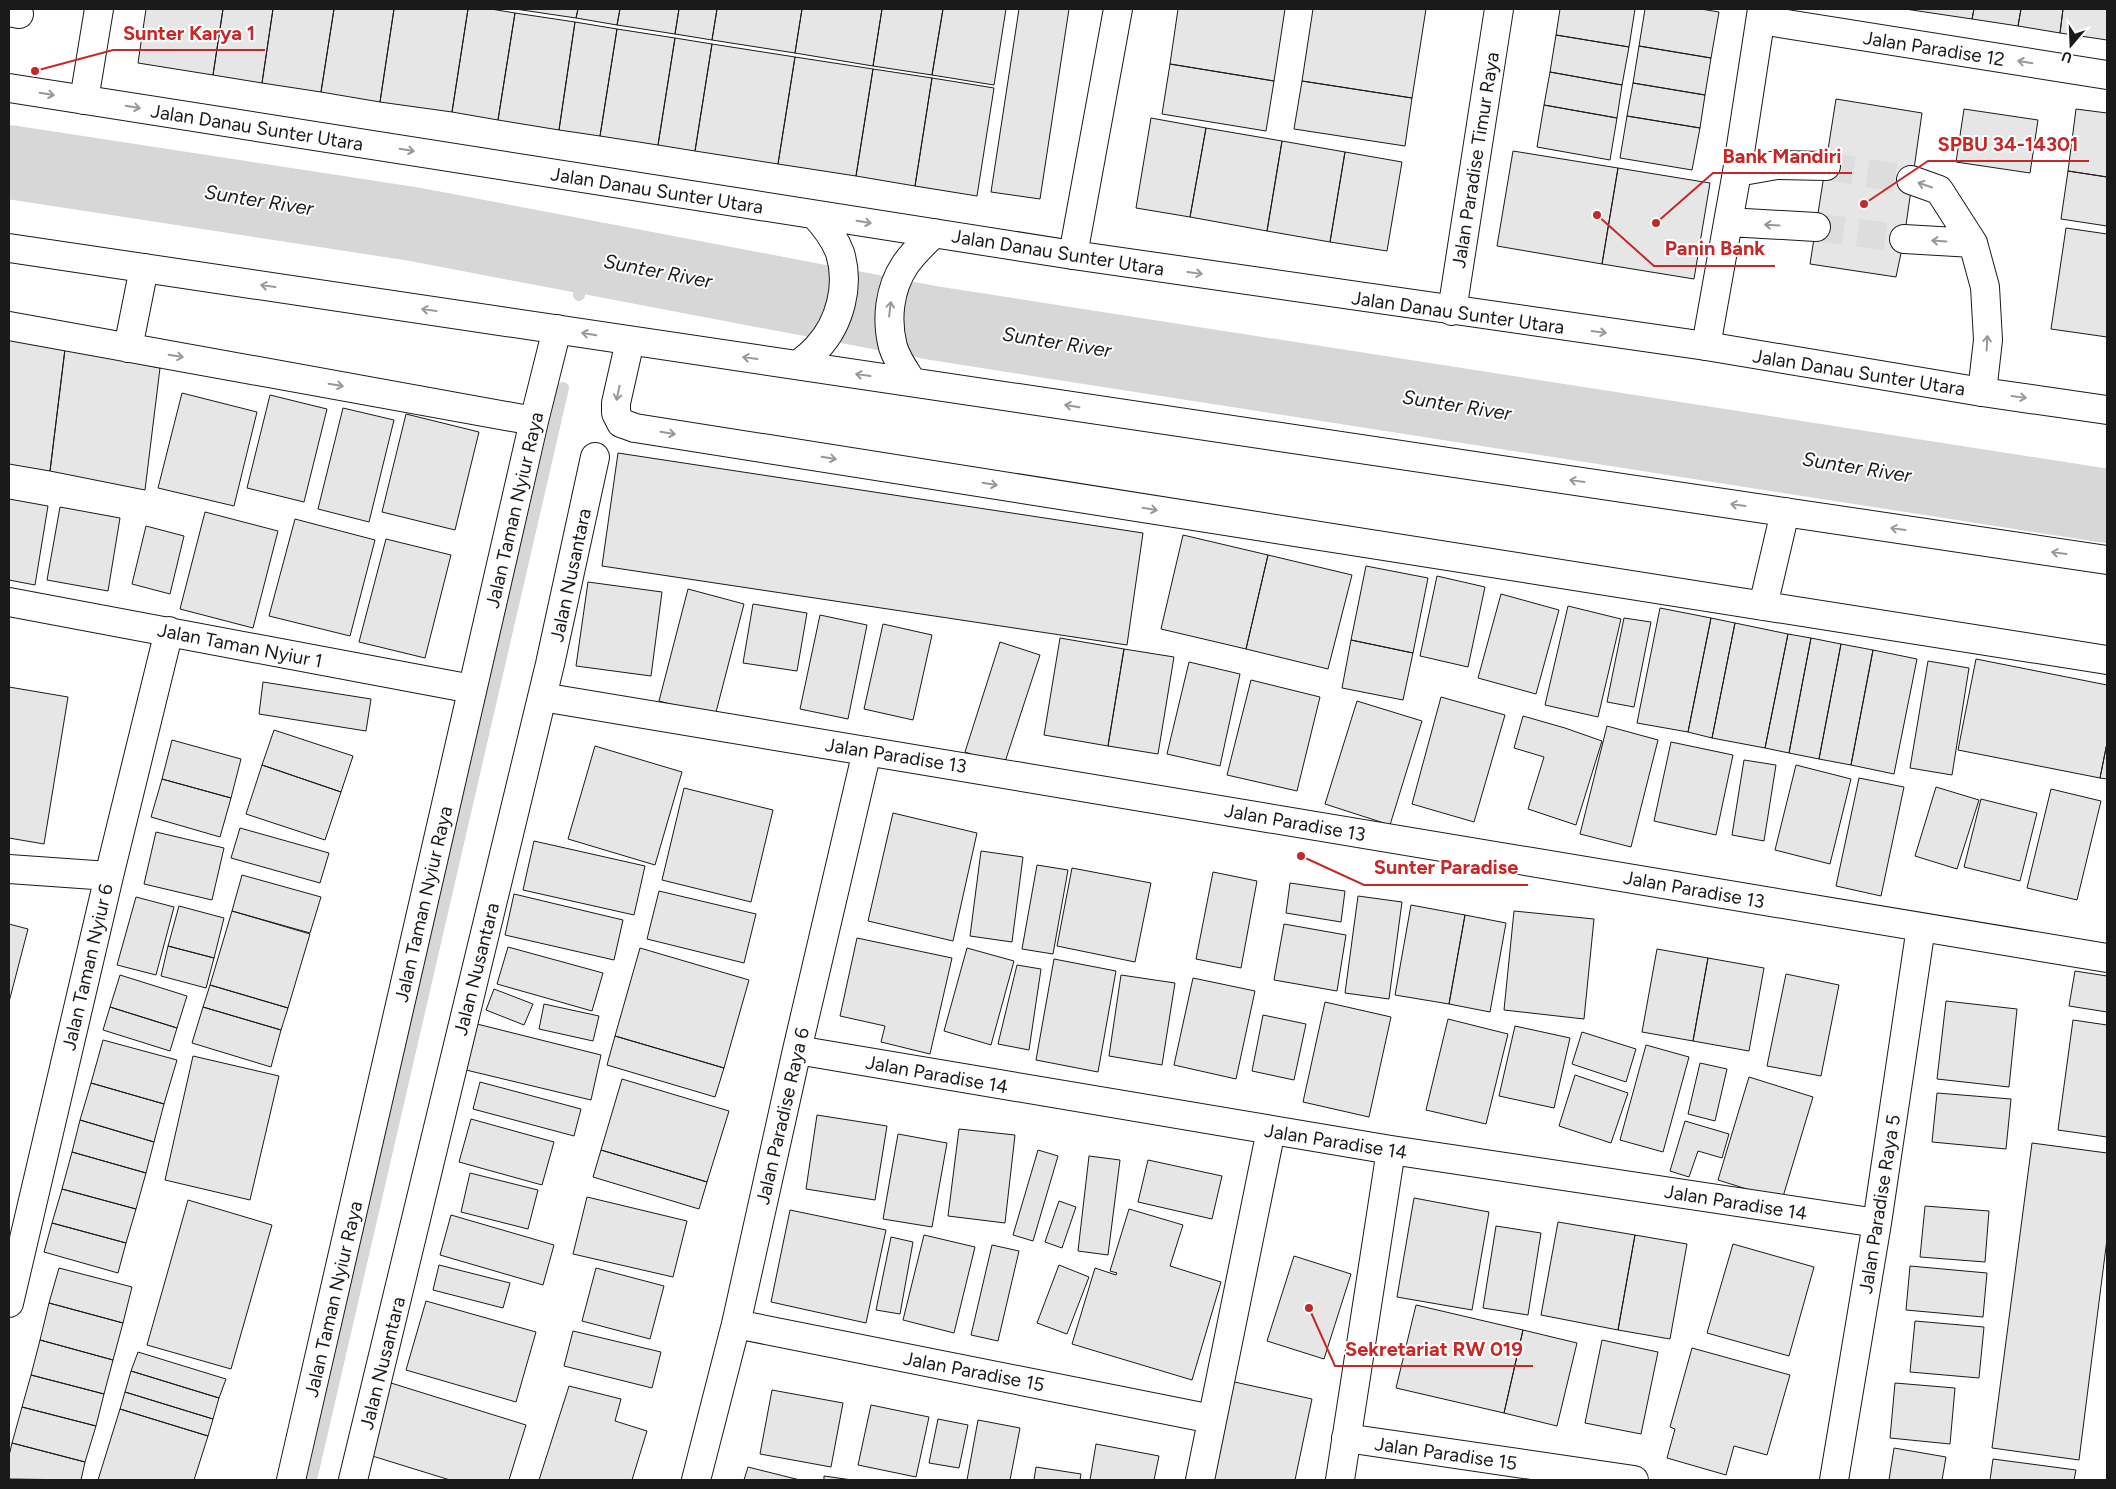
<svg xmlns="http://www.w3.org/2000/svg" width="2116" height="1489" font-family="Figtree,sans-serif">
<rect width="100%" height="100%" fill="#fff"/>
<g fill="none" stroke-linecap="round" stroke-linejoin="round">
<!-- stream -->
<path stroke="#d7d7d7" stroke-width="12" d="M579 295 585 257
M311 1480 563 388"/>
<!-- river -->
<path stroke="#d7d7d7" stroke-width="74" d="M9 162 413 224 933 323 2107 506"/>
</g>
<!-- building -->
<path fill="#e6e6e6" stroke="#1a1a1a" d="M146 9H223L213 75 138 63Z
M223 9H273L262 83 213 75Z
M273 9H334L321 92 262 83Z
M334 9H394L380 102 321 92Z
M394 9H468L452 112 380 102Z
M468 9H491L515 13 498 120 452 112Z
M515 9H578L576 18Z
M578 9H620L617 25 576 18Z
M620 9H679L675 34 617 25Z
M679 9H717L712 40 675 34Z
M717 9H802L795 53 712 40Z
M802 9H882L873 66 795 53Z
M882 9H943L932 75 873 66Z
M943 9H1006L994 85 932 75Z
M1019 9H1069L1040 199 991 192Z
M1178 9H1285L1274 81 1170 64Z
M1313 9H1426L1412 98 1302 81Z
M1560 9H1635L1629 47 1556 35Z
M1645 9H1701L1719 12 1711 58 1639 46Z
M1905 9H1974L1972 19Z
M1974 9H2021L2018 26 1972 19Z
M2021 9H2063L2060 33 2018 26Z
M2063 9H2107V40L2060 33Z
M515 13 575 22 559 130 498 120Z
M575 22 617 29 600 136 559 130Z
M617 29 675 38 658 145 600 136Z
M1556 35 1629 47 1622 85 1550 72Z
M675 38 712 44 695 151 658 145Z
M712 44 795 57 778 164 695 151Z
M1639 46 1711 58 1705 95 1633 83Z
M795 57 873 69 856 176 778 164Z
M1170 64 1274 81 1266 131 1162 114Z
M873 69 932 78 915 186 856 176Z
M1550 72 1622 85 1617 118 1544 105Z
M932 78 994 88 977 196 915 186Z
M1302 81 1412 98 1405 146 1294 129Z
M1633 83 1705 95 1700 128 1627 116Z
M1836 99 1922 113 1904 239 1896 277 1810 264Z
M1544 105 1617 118 1610 160 1537 147Z
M1964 109 2038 120 2030 173 1956 162Z
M2076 109 2107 113V177L2068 171Z
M1627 116 1700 128 1692 170 1620 158Z
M1151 118 1206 128 1190 217 1136 208Z
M1206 128 1282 141 1267 231 1190 217Z
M1282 141 1345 152 1330 242 1267 231Z
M1513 151 1618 168 1602 264 1497 246Z
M1345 152 1402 162 1387 251 1330 242Z
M1618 168 1710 183 1694 279 1602 264Z
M2068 171 2107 177V226L2061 219Z
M2066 228 2107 234V337L2051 329Z
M9 339 65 349 50 471 9 464Z
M65 349 160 368 145 490 50 471Z
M182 393 257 412 234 506 158 488Z
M270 395 327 409 304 502 247 488Z
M343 408 394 420 369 522 318 509Z
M406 414 479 432 455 530 382 512Z
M618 453 1143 533 1127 645 602 566Z
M9 499 48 506 35 585 9 580Z
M60 507 120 518 108 591 47 580Z
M205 512 278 531 253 628 180 609Z
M295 519 375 540 350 636 269 616Z
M146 526 184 536 170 594 132 584Z
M1183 535 1268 555 1246 649 1161 629Z
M386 539 451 555 425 658 359 642Z
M1268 555 1352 575 1328 669 1246 649Z
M1366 566 1428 578 1413 653 1351 640Z
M1437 576 1485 587 1468 667 1420 656Z
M588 582 662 592 651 676 576 666Z
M688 589 744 604 715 716 659 701Z
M1501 594 1559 610 1536 694 1478 678Z
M753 604 807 613 797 671 743 663Z
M1568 606 1621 619 1598 717 1545 705Z
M1660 608 1711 618 1688 732 1637 723Z
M820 615 867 625 848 719 800 709Z
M1624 618 1651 622 1634 707 1607 702Z
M1711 618 1735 623 1712 738 1688 732Z
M1735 623 1788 634 1765 748 1712 738Z
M883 624 932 635 913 720 864 709Z
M1788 634 1811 638 1789 753 1765 748Z
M1060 638 1124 649 1108 746 1044 735Z
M1811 638 1841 644 1819 759 1789 753Z
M1351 640 1413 653 1403 700 1342 688Z
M1000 642 1040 655 1004 765 965 752Z
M1841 644 1873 650 1851 765 1819 759Z
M1124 649 1174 657 1158 754 1108 746Z
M1873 650 1917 659 1894 774 1851 765Z
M1976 659 2107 685V743L2100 778 1958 750Z
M1928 661 1969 668 1952 775 1910 768Z
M1189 662 1240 674 1220 766 1167 754Z
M1251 680 1320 697 1297 791 1227 775Z
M263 682 371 699 366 731 259 714Z
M9 687 68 697 44 844 9 838Z
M1441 697 1505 715 1474 822 1412 804Z
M1357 701 1422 721 1390 825 1325 804Z
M1523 716 1565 728 1602 741 1576 825 1528 809 1544 757 1514 748Z
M1607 726 1658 740 1631 847 1580 834Z
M274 730 353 756 341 792 262 765Z
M172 740 241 759 231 798 162 779Z
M1671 742 1733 755 1716 835 1654 821Z
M2107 743V779L2100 778Z
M595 746 682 772 655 865 568 839Z
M1744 760 1776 765 1764 841 1732 835Z
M262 765 341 792 325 840 246 814Z
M1796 765 1851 779 1830 864 1775 850Z
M1859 778 1904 787 1881 896 1836 886Z
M162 779 231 798 220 837 151 817Z
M1936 787 1979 800 1957 869 1915 856Z
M684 788 773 810 751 902 662 880Z
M2051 789 2101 801 2077 900 2027 888Z
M1981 799 2037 813 2020 881 1964 867Z
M893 813 977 833 953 941 868 921Z
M240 828 329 853 320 883 231 858Z
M156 832 224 848 212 900 144 884Z
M534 841 645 866 634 915 523 890Z
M981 851 1023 857 1012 942 970 936Z
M1037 865 1068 870 1053 954 1022 949Z
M1072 868 1151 883 1135 962 1057 946Z
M1213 872 1257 881 1241 968 1196 959Z
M242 875 321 897 310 933 232 911Z
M1290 883 1345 891 1341 922 1286 913Z
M659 891 756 914 744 963 647 939Z
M514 894 623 920 614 960 505 935Z
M1358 896 1402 902 1389 999 1345 993Z
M136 897 174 907 156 975 117 965Z
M1411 905 1465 915 1449 1004 1395 995Z
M179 906 224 918 214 958 168 946Z
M232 911 310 934 288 1008 210 985Z
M1514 911 1594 919 1584 1019 1504 1010Z
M1465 915 1506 923 1490 1012 1449 1004Z
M9 924 28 929 9 1002Z
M1284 924 1346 935 1337 991 1274 980Z
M857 938 952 958 930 1054 881 1042 885 1026 840 1016Z
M168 946 214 958 206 988 161 976Z
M508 947 603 973 592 1011 497 984Z
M640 948 749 980 724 1068 615 1036Z
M967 948 1014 961 991 1045 944 1031Z
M1657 949 1708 958 1693 1041 1642 1032Z
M1708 958 1764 968 1749 1051 1693 1041Z
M1054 959 1116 971 1098 1072 1036 1060Z
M1017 965 1041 969 1029 1050 998 1044Z
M2075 971 2107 976V1012L2069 1006Z
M1786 974 1839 985 1821 1076 1767 1066Z
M120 975 187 996 177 1028 110 1007Z
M1121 975 1175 983 1162 1065 1109 1056Z
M1193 978 1255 991 1236 1079 1174 1065Z
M210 985 288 1008 281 1030 203 1007Z
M494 989 533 1004 524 1025 486 1010Z
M1946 1001 2017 1009 2009 1087 1937 1079Z
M1325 1002 1391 1017 1369 1117 1303 1102Z
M544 1004 599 1016 593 1041 539 1029Z
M110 1007 177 1028 170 1051 103 1030Z
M203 1007 281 1030 271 1067 192 1043Z
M1263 1015 1306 1024 1294 1080 1252 1071Z
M1448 1019 1508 1034 1486 1124 1426 1110Z
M2073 1020 2107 1025V1137L2058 1130Z
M477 1024 601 1055 591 1100 466 1070Z
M1515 1026 1570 1038 1554 1108 1499 1096Z
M1582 1032 1636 1049 1626 1082 1572 1064Z
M615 1036 724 1068 715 1097 607 1065Z
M103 1040 177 1060 164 1104 91 1083Z
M1646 1045 1689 1057 1663 1152 1620 1140Z
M193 1056 279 1076 250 1200 165 1180Z
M1700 1063 1727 1069 1715 1121 1688 1114Z
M1575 1075 1628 1093 1611 1143 1559 1126Z
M1749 1077 1813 1097 1782 1200 1718 1180Z
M622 1079 729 1111 707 1182 601 1150Z
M480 1082 581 1109 574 1136 473 1109Z
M91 1083 164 1104 154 1142 80 1120Z
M1937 1093 2011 1099 2006 1149 1932 1142Z
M817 1115 887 1126 875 1200 806 1189Z
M471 1119 554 1142 542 1185 459 1162Z
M80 1120 154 1142 146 1173 72 1152Z
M1685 1121 1729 1134 1722 1158 1698 1151 1689 1177 1670 1171Z
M959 1129 1015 1135 1005 1223 948 1216Z
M898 1134 947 1143 932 1227 883 1219Z
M2032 1143 2107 1153V1239L2079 1460 1992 1448Z
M601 1150 707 1182 699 1209 593 1177Z
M1038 1150 1058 1156 1033 1241 1013 1235Z
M72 1152 146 1173 136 1209 62 1189Z
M1089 1156 1120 1160 1108 1255 1078 1251Z
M1148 1160 1222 1176 1212 1219 1138 1202Z
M470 1173 538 1190 528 1229 461 1212Z
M62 1189 136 1209 126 1243 52 1223Z
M587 1197 687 1221 673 1277 573 1254Z
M1414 1198 1489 1212 1472 1310 1397 1297Z
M188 1200 272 1225 231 1369 147 1345Z
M1059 1201 1076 1207 1062 1248 1045 1242Z
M1925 1206 1989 1211 1985 1262 1920 1257Z
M1129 1209 1183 1225 1170 1266 1221 1282 1192 1380 1072 1344 1095 1268 1116 1275 1117 1273 1110 1271Z
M790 1210 886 1230 866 1323 771 1302Z
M451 1215 554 1245 543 1285 440 1255Z
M1558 1222 1635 1235 1618 1330 1541 1315Z
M52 1223 126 1243 118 1273 44 1252Z
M1496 1226 1541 1233 1528 1315 1483 1308Z
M924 1235 975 1247 954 1333 903 1320Z
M1635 1235 1687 1244 1670 1339 1618 1330Z
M891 1237 913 1242 900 1314 876 1310Z
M1733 1244 1814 1267 1789 1356 1707 1333Z
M992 1245 1019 1251 998 1341 971 1335Z
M1294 1256 1351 1274 1324 1359 1267 1341Z
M439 1265 510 1283 503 1308 433 1290Z
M1059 1265 1089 1277 1067 1334 1037 1323Z
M1910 1266 1987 1273 1983 1317 1906 1310Z
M59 1268 132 1287 123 1323 49 1303Z
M596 1268 664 1286 650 1339 582 1321Z
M426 1301 536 1332 516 1402 406 1370Z
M49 1303 123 1323 113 1360 40 1340Z
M1416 1305 1523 1330 1504 1413 1396 1388Z
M1915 1321 1984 1327 1979 1378 1910 1372Z
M1523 1330 1577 1343 1557 1426 1504 1413Z
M573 1331 661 1352 652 1388 564 1366Z
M40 1340 113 1360 104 1394 31 1375Z
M1602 1340 1658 1352 1641 1434 1585 1423Z
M1692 1348 1790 1375 1767 1455 1734 1446 1726 1475 1667 1458 1675 1429 1670 1427Z
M138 1352 226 1379 219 1398 131 1371Z
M131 1371 219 1398 213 1419 125 1392Z
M31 1375 104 1394 96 1426 22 1407Z
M1230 1381 1312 1399 1295 1480H1208Z
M391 1383 526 1425 509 1480H450L369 1455Z
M1895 1383 1955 1388 1950 1444 1890 1438Z
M569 1386 621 1399 615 1421 647 1431 632 1480H539Z
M772 1390 843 1403 831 1467 760 1454Z
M125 1392 213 1419 208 1436 120 1409Z
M871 1405 929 1417 916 1477 858 1465Z
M22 1407 96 1426 85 1462 12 1443Z
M120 1409 208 1436 194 1480H98Z
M938 1419 968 1425 959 1468 929 1463Z
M978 1420 1020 1428 1010 1480H967Z
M12 1443 85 1462 81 1480 9 1479V1456Z
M1096 1444 1159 1456 1154 1480H1090Z
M1894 1448 1946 1457 1942 1480H1889Z
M1993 1459 2076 1470 2074 1480H1990Z
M748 1467 800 1480H744Z
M1036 1467 1081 1474 1080 1480H1034Z
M824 1476 852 1480H824Z"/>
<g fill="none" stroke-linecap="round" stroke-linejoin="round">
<!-- minor-tunnel -->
<path stroke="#ddd" stroke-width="28" stroke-dasharray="28 14" stroke-linecap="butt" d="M1826 166 1911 180
M1816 227 1904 239"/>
<defs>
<path id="minor" d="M9 12 19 14
M1761 20 2107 75
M84 100 99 9
M1737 172 1777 165 1826 166
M1911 180 1939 190 1973 243 1985 287 1988 340 1982 392
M1728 222 1816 227
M1904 239 1973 243
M1073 255 1118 9
M1452 311 1499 9
M9 326 534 421
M630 341 616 403V413L621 423 635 428 2107 660
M1706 346 1737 172 1762 9
M128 348 144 268
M9 602 472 689
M1763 606 1785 512
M542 697 2107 958
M9 869 109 876
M797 1050 1391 1150 1877 1223
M9 1303 109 876 169 631
M736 1324 1212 1419
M1346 1438 1634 1480
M291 1480 534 421 557 329
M353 1480 550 664 595 457
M696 1480 736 1324 797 1050 867 751
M1200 1480 1271 1130
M1340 1480 1391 1150
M1834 1480 1877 1223 1921 927"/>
<path id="major" d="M9 88 1073 255 1706 346 1982 392 2107 410
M9 248 2107 560
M798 365C805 359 812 354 818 347 840 323 850 285 840 253 835 239 825 226 815 215
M912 382C905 371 897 360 893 347 886 320 889 289 905 265 913 253 924 243 934 233"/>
</defs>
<!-- minor casing -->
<use href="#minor" stroke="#1a1a1a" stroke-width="30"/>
<!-- major casing -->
<use href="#major" stroke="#1a1a1a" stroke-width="30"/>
<!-- minor -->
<use href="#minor" stroke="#fff" stroke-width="28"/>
<!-- major -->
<use href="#major" stroke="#fff" stroke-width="28"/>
</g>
<!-- one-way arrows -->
<defs><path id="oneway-shaft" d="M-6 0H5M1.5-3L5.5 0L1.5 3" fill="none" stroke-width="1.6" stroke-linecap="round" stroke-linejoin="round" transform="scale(1.25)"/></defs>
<g stroke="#989898">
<use href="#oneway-shaft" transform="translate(2025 62) rotate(-171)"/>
<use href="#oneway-shaft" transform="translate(47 94) rotate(9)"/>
<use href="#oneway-shaft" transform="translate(133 107) rotate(9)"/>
<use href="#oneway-shaft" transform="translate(407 150) rotate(9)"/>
<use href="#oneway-shaft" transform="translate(1925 185) rotate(-161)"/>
<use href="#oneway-shaft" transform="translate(864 222) rotate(9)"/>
<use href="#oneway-shaft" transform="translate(1772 225) rotate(-177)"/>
<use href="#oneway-shaft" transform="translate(1939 241) rotate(-176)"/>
<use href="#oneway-shaft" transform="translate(1195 273) rotate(8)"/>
<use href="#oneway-shaft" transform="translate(268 286) rotate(-172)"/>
<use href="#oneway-shaft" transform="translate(890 309) rotate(-83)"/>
<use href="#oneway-shaft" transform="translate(429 310) rotate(-172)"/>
<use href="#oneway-shaft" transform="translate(1599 332) rotate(8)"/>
<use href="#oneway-shaft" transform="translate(589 334) rotate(-171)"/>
<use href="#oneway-shaft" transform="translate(1987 343) rotate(-87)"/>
<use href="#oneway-shaft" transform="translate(176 356) rotate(10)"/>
<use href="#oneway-shaft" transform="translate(750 358) rotate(-172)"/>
<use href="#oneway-shaft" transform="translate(863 375) rotate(-172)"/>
<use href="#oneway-shaft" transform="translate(336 385) rotate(10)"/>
<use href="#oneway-shaft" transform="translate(618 393) rotate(102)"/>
<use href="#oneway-shaft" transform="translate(2019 397) rotate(8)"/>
<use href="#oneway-shaft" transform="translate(1072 406) rotate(-171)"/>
<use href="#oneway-shaft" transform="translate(668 433) rotate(9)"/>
<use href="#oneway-shaft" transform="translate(829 458) rotate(9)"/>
<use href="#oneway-shaft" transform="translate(1577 481) rotate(-172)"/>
<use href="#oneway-shaft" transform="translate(990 484) rotate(9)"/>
<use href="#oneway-shaft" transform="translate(1738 505) rotate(-172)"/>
<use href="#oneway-shaft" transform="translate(1150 509) rotate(9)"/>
<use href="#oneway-shaft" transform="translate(1898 529) rotate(-172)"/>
<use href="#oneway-shaft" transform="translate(2059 553) rotate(-172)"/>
</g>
<g text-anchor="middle" stroke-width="4" stroke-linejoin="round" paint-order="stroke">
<!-- street labels -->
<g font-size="19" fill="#1a1a1a" stroke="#fff">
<text transform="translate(1934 48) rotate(9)" y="7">Jalan Paradise 12</text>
<text transform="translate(257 127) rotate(9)" y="7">Jalan Danau Sunter Utara</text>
<text transform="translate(1475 160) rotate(-81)" y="7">Jalan Paradise Timur Raya</text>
<text transform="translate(657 190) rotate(9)" y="7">Jalan Danau Sunter Utara</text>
<text transform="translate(1058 252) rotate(9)" y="7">Jalan Danau Sunter Utara</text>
<text transform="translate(1458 312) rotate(8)" y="7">Jalan Danau Sunter Utara</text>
<text transform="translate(1859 372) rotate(9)" y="7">Jalan Danau Sunter Utara</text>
<text transform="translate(514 510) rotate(-77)" y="7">Jalan Taman Nyiur Raya</text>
<text transform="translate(570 575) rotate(-78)" y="7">Jalan Nusantara</text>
<text transform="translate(240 645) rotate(11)" y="7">Jalan Taman Nyiur 1</text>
<text transform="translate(896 755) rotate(9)" y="7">Jalan Paradise 13</text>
<text transform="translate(1295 822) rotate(10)" y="7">Jalan Paradise 13</text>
<text transform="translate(1694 889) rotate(10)" y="7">Jalan Paradise 13</text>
<text transform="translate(423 904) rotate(-77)" y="7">Jalan Taman Nyiur Raya</text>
<text transform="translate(87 967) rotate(-77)" y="7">Jalan Taman Nyiur 6</text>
<text transform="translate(476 969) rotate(-76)" y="7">Jalan Nusantara</text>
<text transform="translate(937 1074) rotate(10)" y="7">Jalan Paradise 14</text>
<text transform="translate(782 1116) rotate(-77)" y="7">Jalan Paradise Raya 6</text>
<text transform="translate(1336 1141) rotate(9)" y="7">Jalan Paradise 14</text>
<text transform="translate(1736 1202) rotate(9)" y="7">Jalan Paradise 14</text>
<text transform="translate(1879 1204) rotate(-81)" y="7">Jalan Paradise Raya 5</text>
<text transform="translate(333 1299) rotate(-77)" y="7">Jalan Taman Nyiur Raya</text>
<text transform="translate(382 1363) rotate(-76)" y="7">Jalan Nusantara</text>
<text transform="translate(974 1371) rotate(11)" y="7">Jalan Paradise 15</text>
<text transform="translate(1446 1453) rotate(8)" y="7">Jalan Paradise 15</text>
</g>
<!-- water labels -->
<g font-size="20" font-style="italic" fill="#1a1a1a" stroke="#fff">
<text transform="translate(259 200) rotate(9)" y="7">Sunter River</text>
<text transform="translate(658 271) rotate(11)" y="7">Sunter River</text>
<text transform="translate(1057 342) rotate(9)" y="7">Sunter River</text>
<text transform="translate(1457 405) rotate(9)" y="7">Sunter River</text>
<text transform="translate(1857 467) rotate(9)" y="7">Sunter River</text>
</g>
</g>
<!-- callouts -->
<path fill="none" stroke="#c62828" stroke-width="2" d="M35 71L113 50H265M1864 204L1928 161H2089M1656 223L1713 173H1852M1597 215L1654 266H1775M1301 856L1364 885H1528M1309 1308L1335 1366H1533"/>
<g fill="#c62828" stroke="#fff" stroke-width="2">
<circle cx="35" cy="71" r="5"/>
<circle cx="1864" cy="204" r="5"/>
<circle cx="1656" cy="223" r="5"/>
<circle cx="1597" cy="215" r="5"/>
<circle cx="1301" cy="856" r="5"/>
<circle cx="1309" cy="1308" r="5"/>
</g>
<g font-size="20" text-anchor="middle" font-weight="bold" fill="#c62828" stroke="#fff" stroke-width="4" stroke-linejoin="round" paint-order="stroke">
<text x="189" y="40">Sunter Karya 1</text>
<text x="2008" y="151">SPBU 34-14301</text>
<text x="1782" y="163">Bank Mandiri</text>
<text x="1715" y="255">Panin Bank</text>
<text x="1446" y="874">Sunter Paradise</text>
<text x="1434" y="1356">Sekretariat RW 019</text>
</g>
<!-- border -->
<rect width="2116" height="1489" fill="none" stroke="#1a1a1a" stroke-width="20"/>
<!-- north arrow -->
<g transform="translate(2071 45) rotate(199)" stroke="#ffffff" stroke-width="4" paint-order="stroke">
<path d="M0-4L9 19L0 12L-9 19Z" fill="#1a1a1a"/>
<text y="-8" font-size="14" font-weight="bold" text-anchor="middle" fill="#1a1a1a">U</text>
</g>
</svg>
